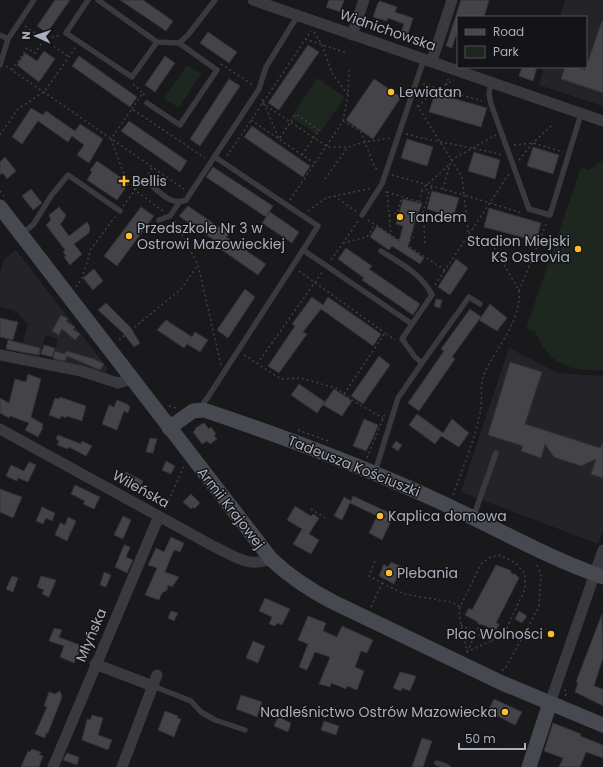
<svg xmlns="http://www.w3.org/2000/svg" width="603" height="767" font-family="Poppins,sans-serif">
<rect width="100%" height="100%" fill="#19181b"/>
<!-- built -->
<path fill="#242428" d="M565 0H603V106L539 85 544 67H586V17H560Z
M16 250 108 369 105 374 52 360 58 339 45 335 40 357 20 353 28 324 16 311 0 307V273L4 259Z
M509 348 558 373 603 376V530L598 544 461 492Z"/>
<!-- green -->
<path fill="#1e271f" d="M187 65 201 74 179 108 164 98Z
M317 78 345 97 318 135 291 117Z
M603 160V370C571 373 547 363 535 331L526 329 581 167 589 170Z"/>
<!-- building -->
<path fill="#434348" stroke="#323237" d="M55 0H70L47 33 37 26Z
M120 0H143L173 21 166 31Z
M329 0H344L340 12 326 7Z
M461 0H489L484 17H458V29L452 48 446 46Z
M380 1 397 7 395 12 413 18 408 34 401 32 404 24 388 18 387 21 373 17 378 3Z
M602 21H603V93L561 79 565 67H577L585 70Z
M208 32 237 52 229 63 200 43Z
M308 45 319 52 279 110 268 103Z
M44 51 55 59 39 82 17 65 25 53 37 61Z
M79 56 137 97 130 107 72 66Z
M165 56 175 63 155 92 145 85Z
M522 67H537L533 81 519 76Z
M229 79 240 86 200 146 190 139Z
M374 79 401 97 373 139 346 120Z
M435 93 487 108 481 127 429 112Z
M31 108 43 115 46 111 75 131 80 124 103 139 89 163 77 155 84 145 72 136 68 142 38 121 22 144 12 137Z
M129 121 187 161 180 172 121 131Z
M252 126 310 166 303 177 244 137Z
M407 139 433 147 427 166 401 158Z
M533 147 559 155 553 174 527 166Z
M474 152 500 160 495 179 468 171Z
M5 157 16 171 7 179 3 173 0 175V162Z
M97 161 129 183 117 200 87 180 92 172 90 170Z
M213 167 273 206 266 217 206 177Z
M31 189 42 203 33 210 22 196Z
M432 191 459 198 453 217 427 209Z
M403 199 422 204 419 212 418 211 408 247 424 258 420 264 392 246 389 250 370 237 377 226 399 241 403 226 396 224Z
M188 206 229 234 226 237 266 264 258 275 219 248 221 245 179 216Z
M59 207 66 215 63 221 60 224 69 236 87 222 90 227 89 233 74 244 82 254 70 265 64 257 66 256 63 252 65 250 46 225 51 220 49 215Z
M141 207 154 216 117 266 104 256Z
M489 208 541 223 536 241 484 227Z
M270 212 299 232 292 243 262 223Z
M346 248 372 266 369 269 420 304 413 315 362 280 364 278 338 259Z
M456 259 468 268 450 295 438 287Z
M94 269 103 281 93 290 83 278Z
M245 289 255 297 228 338 217 330Z
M312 297 323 305 328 297 381 334 373 346 321 309 303 332 307 334 279 373 268 366 295 326 292 324Z
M436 299 442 300 440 308 434 306Z
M106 303 130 327 140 343 134 347 123 333 98 310Z
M490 304 507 318 497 331 479 320Z
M470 309 481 317 452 357 455 359 419 411 408 403 444 351 441 349Z
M61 315 68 319 66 321 75 327 73 329 80 334 75 340 62 329 59 335 52 331Z
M0 318 18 322 13 340 0 337Z
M166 320 192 337 195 332 208 340 200 352 187 344 184 348 157 330Z
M8 340 40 348 39 355 6 349Z
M44 345 55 348 52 357 41 354Z
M55 351 65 354 66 351 94 359 104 364 100 370 67 356 65 361 55 359 53 358Z
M379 356 390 365 363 404 351 396Z
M510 362 542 372 525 424 600 448 603 442V478L591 474 596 459 581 466 554 457 545 444 541 458 521 451 523 446 488 435Z
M28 374 41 379 31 417 43 424 42 427 43 428 38 437 25 430 29 423 10 416 9 418 0 413V398L9 403 15 379 26 382Z
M299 384 325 402 317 413 291 395Z
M334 389 352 401 342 416 323 405Z
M60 397 86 406 82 421 67 416 66 418 61 416 60 419 49 415 55 398 59 399Z
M117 400 127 404 130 407 128 413 124 411 117 430 102 424 109 405 114 407Z
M417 414 443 433 452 419 469 433 459 447 441 436 435 444 409 425Z
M364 419 378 425 373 438 366 451 353 446Z
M204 423 209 429 211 427 216 434 214 436 217 439 210 444 207 441 202 444 193 432 196 429 195 428Z
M58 435 81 444 82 441 92 446 86 456 69 447 68 449 57 445 59 441 56 439Z
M150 438 157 439 153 453 146 452Z
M396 441 402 445 398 451 392 447Z
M166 461 175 466 171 474 162 470Z
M29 462 36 465 28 482 18 478 17 481 6 476 11 465 24 471Z
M126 472 143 481 138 491 121 483Z
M75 485 100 497 94 509 83 504 85 501 71 494Z
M0 489 22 497 13 518 0 512Z
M191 494 200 503 194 509 193 507 191 509 183 502Z
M353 496 394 515 382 540 369 533 377 516 350 503 342 520 334 516 344 497 351 501Z
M295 506 311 516 313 514 319 518 309 534 319 540 311 554 293 544 302 529 287 520Z
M42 507 55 513 52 521 46 518 43 524 36 521Z
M123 516 131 520 123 539 114 535Z
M68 517 76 521 67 541 55 535 60 523 65 525Z
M171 537 184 543 180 552 175 550 173 552 165 572 179 577 172 587 168 585 167 590 162 593 159 600 145 595 157 568 148 565 156 548 164 552Z
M124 545 130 547 126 557 133 560 127 573 115 567Z
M391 562 402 567 394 584 379 576 384 564 388 567Z
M496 565 510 570 512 574H515L519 578 496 623 499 624 496 630 477 623 478 622 465 615 469 608 472 610Z
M104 572 111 575 106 587 100 585Z
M12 576 18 578 13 592 6 589Z
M41 576 56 580 49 597 42 594 44 590 37 587Z
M265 598 290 609 282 625 277 623 275 626 269 624 272 617 259 611Z
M171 611 178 613 174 621 168 618Z
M519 611 527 616 522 623 515 619Z
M602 614 603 658 594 686 603 689V706L575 692 578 683 576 682Z
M308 616 326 623 323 631 337 637 342 626 373 640 367 653 361 651 355 667 364 671 357 690 347 686 346 689 331 683 330 687 319 684 330 657 315 652 307 670 299 667 308 644 298 640Z
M54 628 62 630 59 637 82 646 74 663 60 657 64 646 49 641Z
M253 641 265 646 258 663 246 658Z
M400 672 416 676 410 691 402 688 401 691 393 688Z
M60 691 62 697 48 733H46L45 738 35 734 47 707 44 706 49 692 55 694Z
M241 695 262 702 257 717 236 709Z
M494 699 522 712 515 725 488 711Z
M165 711 178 716 177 718 181 719 174 737 158 730Z
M92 715 103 718 98 735 112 740 108 750 82 740 87 719 90 720Z
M278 717 291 723 288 732 274 726Z
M324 721 339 726 336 735 321 730Z
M553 723 581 734 580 736 603 745V758L586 752 580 767H559L563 758 544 751Z
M422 738 432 741 423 767H412Z
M32 749 41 752 39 755 43 756 39 767H21L28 751 30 752Z
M67 753 79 757 77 765 63 760Z"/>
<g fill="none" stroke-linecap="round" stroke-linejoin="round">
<!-- path -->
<path stroke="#3f4147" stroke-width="1.5" stroke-dasharray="2 3" stroke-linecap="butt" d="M25 26 69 57
M314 32 322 45 332 73 348 95
M305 39 347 53
M221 64 253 85
M6 66 184 189
M12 70 27 48 35 53 44 40 60 35
M133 84 143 93
M423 84 482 101
M445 90 448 79
M262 99 279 139 296 114 319 130 302 155
M262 103 328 147H348L365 142 390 138
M417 105 462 177 464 195 522 213
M418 107 433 91 454 80
M132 109 143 93 145 96
M251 120 314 163
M343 121 361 132 375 168 379 170
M406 134C438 143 470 146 502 155
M0 135 18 109 44 92 76 47
M514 145 533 143 563 152
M227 156 311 31
M519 160 533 143 553 124
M148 174 152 167
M392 175 464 195 469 238 494 247 519 291C521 323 496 347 484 374 480 385 482 397 481 408 476 437 463 467 453 495
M325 179 348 147
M443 189 451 160 496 135
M0 191 4 196
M422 191 423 188 449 165
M385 192H387L391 234
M387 192 425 204
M334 196 357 212
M290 200 343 121 348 95 349 70
M419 202 422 191 435 187
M123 206 139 185
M163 211 135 190 123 172 111 139 132 109 205 158
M308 211 326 198 372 188
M389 215 397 213 402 197
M368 220 445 270 509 174
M175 221 198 265 221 365
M343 243 367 237 375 224
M425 243 423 212 430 189
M405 244 414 237
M331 260 359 220
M299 271 385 333
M435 285 445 270
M76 287 82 278 91 249 115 217
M519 291 547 222
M119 340 181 289 198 265
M244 355 281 379 300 378 336 388 355 402 383 418
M257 364 323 271
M344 394 385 333 395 340
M169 406 177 408
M298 430 328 441
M367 458 386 411
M311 509 325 518
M165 510 184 465
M382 583 404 594 451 602 460 607
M371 607 382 583 369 576 375 561
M461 625 491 641 504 634 525 589V574L516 563 499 555 489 558 481 564 460 607 459 615 467 652 491 641
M467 652 480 624
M502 671 506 667 539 607 541 574 537 565
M565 689 566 696"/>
<!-- lane -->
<path stroke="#393a40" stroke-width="5.5" d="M88 0 66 33 132 77 157 42
M98 0 157 42 179 43 188 35 215 0
M0 35 8 39
M0 65 8 39 34 0
M491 82 489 94 491 104 529 209 550 215 581 114
M147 103 180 125 217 70 179 43
M215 157 318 226 303 250 412 324 402 339 415 357 422 363 398 398 375 472
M146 181C158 190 171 207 186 200L259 89 266 67 298 15
M362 215 382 184 424 59
M159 220 170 216 179 203
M21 234 33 225 51 196 68 175 120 211
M381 251C400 263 422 274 432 295L412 324
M422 363 469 297 480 304
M204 410V402L208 397 303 250
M473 518 496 453
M153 686 191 701 201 712 215 720 245 730
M437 763 448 767"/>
<!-- street -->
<path stroke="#393a40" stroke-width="11" d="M253 0 603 121
M352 35 364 0
M432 61 452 0
M0 355 81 371 118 383 132 379
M0 429 213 546C234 556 248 568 271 559
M95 664 153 686
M550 703 603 550
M53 767 159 516
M122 767 157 675"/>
<!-- secondary -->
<path stroke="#474950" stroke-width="15" d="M0 207 271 559C290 577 310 590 333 602L502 683 603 725
M169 428 193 411 204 410C284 437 362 466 438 501 493 526 545 557 603 577
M529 767 550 703"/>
</g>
<!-- markers -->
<g fill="#ffbc2d" stroke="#141316" stroke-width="1.5">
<circle cx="391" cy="92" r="4"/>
<path d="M122 175h4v4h4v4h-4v4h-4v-4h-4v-4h4z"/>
<circle cx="400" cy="217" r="4"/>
<circle cx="129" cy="236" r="4"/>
<circle cx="578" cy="249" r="4"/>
<circle cx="380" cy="516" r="4"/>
<circle cx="389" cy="573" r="4"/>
<circle cx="551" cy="634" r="4"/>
<circle cx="505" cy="712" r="4"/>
</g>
<g text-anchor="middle" stroke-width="3" stroke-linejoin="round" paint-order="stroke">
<!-- street labels -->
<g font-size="14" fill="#aaafbc" stroke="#141316">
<text transform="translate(388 30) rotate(19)" y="5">Widnichowska</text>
<text transform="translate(354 466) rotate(22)" y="5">Tadeusza Kościuszki</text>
<text transform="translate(141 489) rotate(29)" y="5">Wileńska</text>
<text transform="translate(231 508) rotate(52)" y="5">Armii Krajowej</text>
<text transform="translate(91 635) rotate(-67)" y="5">Młyńska</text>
</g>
<!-- poi labels -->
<g font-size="14" fill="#aaafbc" stroke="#141316" text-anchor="start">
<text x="399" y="97">Lewiatan</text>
<text x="132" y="186">Bellis</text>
<text x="408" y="222">Tandem</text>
<text x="137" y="233">Przedszkole Nr 3 w<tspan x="137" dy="16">Ostrowi Mazowieckiej</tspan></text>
<text x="570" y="246" text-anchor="end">Stadion Miejski<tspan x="570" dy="16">KS Ostrovia</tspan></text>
<text x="388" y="521">Kaplica domowa</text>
<text x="397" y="578">Plebania</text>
<text x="543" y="639" text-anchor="end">Plac Wolności</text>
<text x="497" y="717" text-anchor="end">Nadleśnictwo Ostrów Mazowiecka</text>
</g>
</g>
<!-- legend -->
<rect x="457" y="16" width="130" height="52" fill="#141316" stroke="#505158"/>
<rect x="465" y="29" width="20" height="6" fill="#474950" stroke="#505158"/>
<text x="493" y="36" font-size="12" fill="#aaafbc">Road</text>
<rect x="465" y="46" width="20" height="12" fill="#1e271f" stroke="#505158"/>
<text x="493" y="56" font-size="12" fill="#aaafbc">Park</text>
<!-- north arrow -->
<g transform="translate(36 36) rotate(273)" stroke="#141316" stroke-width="3" paint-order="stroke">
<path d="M0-3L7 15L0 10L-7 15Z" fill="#aaafbc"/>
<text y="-6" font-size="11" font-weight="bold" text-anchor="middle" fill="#aaafbc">N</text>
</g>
<!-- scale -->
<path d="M459 743v6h66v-6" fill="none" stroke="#aaafbc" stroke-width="2"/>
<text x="465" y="743" font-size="12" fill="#aaafbc" stroke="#141316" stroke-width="3" paint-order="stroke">50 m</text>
</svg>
